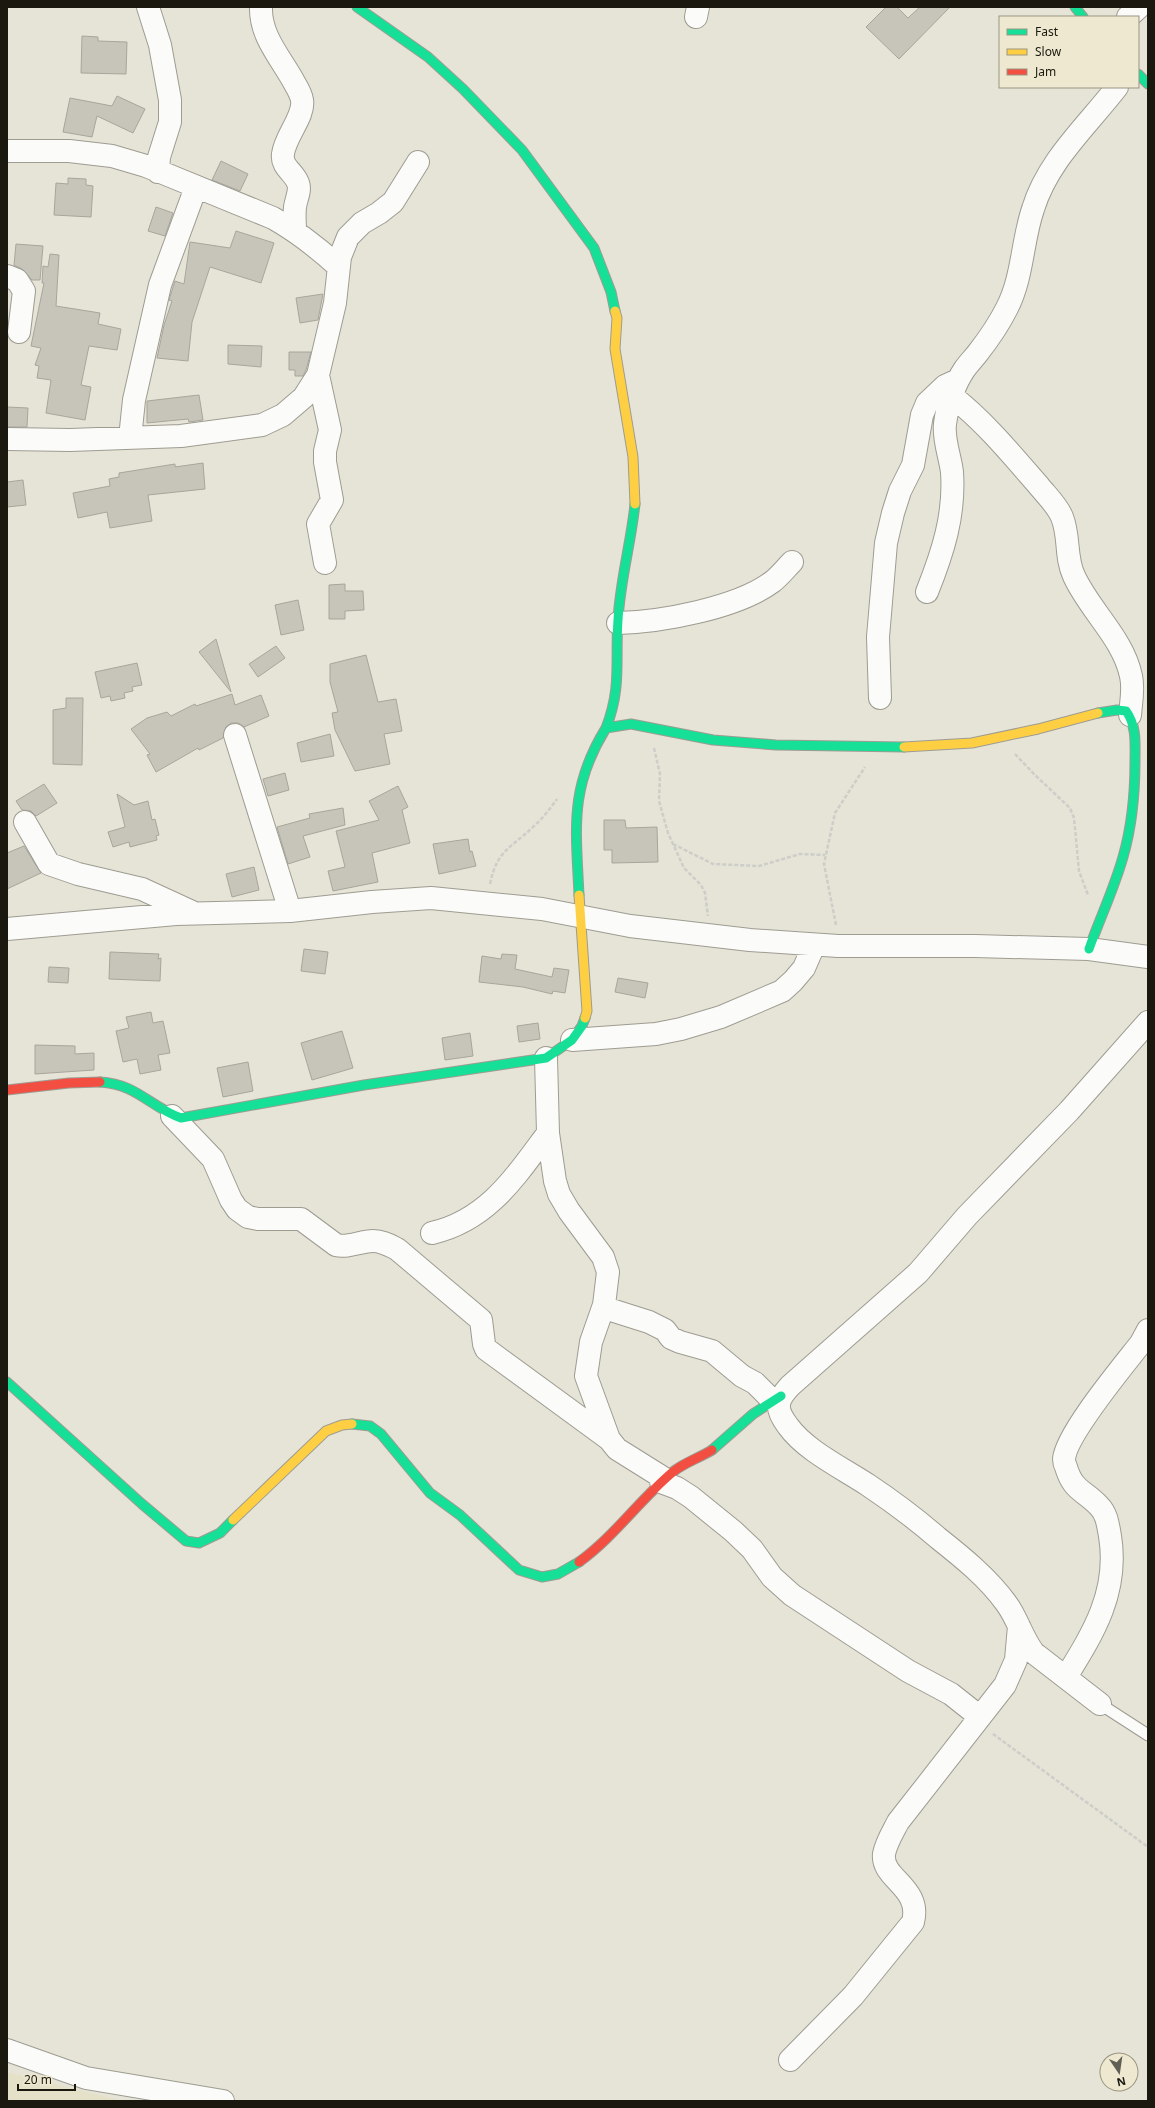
<svg xmlns="http://www.w3.org/2000/svg" width="1155" height="2108" font-family="'Noto Sans',sans-serif">
<rect width="100%" height="100%" fill="#e6e4d6"/>
<!-- built -->
<path fill="#e5e1c8" d="M7 2072 123 2101H7Z"/>
<!-- building -->
<path fill="#c7c5ba" stroke="#a8a69b" d="M886 7H897L908 18 920 7H950L899 59 866 27Z
M82 36 98 37V41L127 42 126 74 81 73Z
M117 96 145 109 133 133 97 116 92 137 63 132 70 98 112 106Z
M221 161 248 174 240 191 212 180Z
M68 178 86 179V185L93 186 91 217 54 215 56 183 68 184Z
M156 207 173 213 165 236 148 231Z
M236 231 274 243 261 283 210 267 192 322 188 361 157 358 164 325 172 301 169 300 175 281 184 284 190 242 230 248Z
M16 244 43 246 40 280H32L22 269 14 265Z
M50 254 59 255 56 306 100 313 98 324 121 329 117 350 89 346 81 385 91 387 85 420 46 413 51 380 37 378 39 366 35 365 41 348 31 346 44 283H42L43 266 48 267Z
M323 294 318 320 300 323 296 298Z
M228 345 262 346 261 367 228 364Z
M289 352H311L306 370 303 376H295V370H289Z
M199 395 203 420 189 422 188 419 147 423V401Z
M7 407 28 408 27 427H7Z
M203 463 205 489 148 495 152 521 110 528 107 512 78 518 73 493 110 486 109 479 119 477V473L175 464V467Z
M23 480 26 505 7 507V482Z
M345 584V591H363L364 610 345 611V619H329V585Z
M298 600 304 630 281 635 275 605Z
M216 639 231 692 199 652Z
M276 646 285 658 258 677 249 664Z
M366 655 378 702 396 699 402 731 384 734 390 764 355 771 335 730 332 713 338 712 330 682V664Z
M137 663 142 685 132 687 133 691 124 693 125 698 111 701 110 696 101 698 95 672Z
M232 694 235 705 261 695 269 716 244 727 238 723H231L226 727 223 738 199 750 198 748 156 772 147 755 150 754 131 729 147 718 167 712 171 716 195 704 196 706Z
M66 698H83L82 765 53 764V710L66 708Z
M330 734 334 756 301 762 297 743Z
M285 773 289 790 268 796 263 779Z
M44 784 57 803 36 816 31 811 22 810 16 801Z
M398 786 408 807 402 810 410 843 372 853 378 882 333 891 328 871 345 867 336 831 379 820 369 801Z
M117 794 134 805 148 801 152 820 155 819 159 835 156 836 157 840 130 847 129 842 113 847 108 832 125 827Z
M343 808 345 825 303 836 310 857 288 864 277 827 310 818 309 814Z
M604 820H625L626 828 657 827 658 862 612 863V850H604Z
M468 839 470 852 472 851 476 866 439 874 433 844Z
M24 846 41 873 7 889V853Z
M254 867 259 890 232 897 226 874Z
M304 949 328 952 325 974 301 971Z
M110 952 159 954 158 959 161 958 160 981 109 979Z
M502 954 517 955 515 969 552 977 554 968 569 970 565 993 553 991 552 994 523 987 479 982 482 956 501 959Z
M49 967 69 968 68 983 48 982Z
M618 978 648 983 645 998 615 992Z
M151 1012 153 1023 163 1021 170 1053 158 1055 161 1070 140 1074 137 1059 123 1062 116 1031 129 1028 126 1017Z
M538 1023 540 1039 519 1042 517 1026Z
M342 1031 353 1068 312 1080 301 1043Z
M470 1033 473 1056 445 1060 442 1038Z
M35 1045 75 1046V1054L94 1053V1070L35 1074Z
M248 1062 253 1091 223 1097 217 1068Z"/>
<g fill="none" stroke-linecap="round" stroke-linejoin="round">
<defs>
<path id="lane" d="M1100 1704 1148 1735"/>
<path id="street" d="M148 7 160 45 170 100V122L159 157 158 172
M261 7C260 37 282 59 295 84 298 89 301 94 302 100 305 116 285 136 283 154 281 167 294 172 298 183 301 191 296 199 295 207 294 215 295 223 295 231
M696 17 698 7
M1128 17 1139 7
M7 151H69L112 156 146 166 273 218C298 232 318 248 339 267
M7 276 17 280 24 291 19 332
M318 375 330 430 325 451V462L332 500 318 524 325 563
M953 397C985 422 1012 455 1039 486 1047 496 1057 505 1062 517 1070 537 1065 557 1074 576 1090 611 1123 638 1131 676 1134 689 1131 702 1130 715
M130 438 134 400 160 285 196 187
M7 439 70 440 181 436 262 425 283 415 304 397 318 375 335 303 340 257 348 237 362 223 379 213 393 202 418 162
M927 592C943 552 955 515 952 472 950 456 943 439 945 424 947 406 954 385 964 370 968 364 973 359 977 354 988 340 999 324 1007 308 1023 277 1022 241 1033 209 1048 160 1087 126 1117 87
M618 623C661 622 737 608 772 582 779 577 785 569 792 562
M880 698 878 637 886 543 893 513 900 491 913 465 922 415 927 403 945 386 958 380
M235 735 290 911
M25 822 49 864 78 874 142 889 192 912
M7 929 176 914 290 911 372 902 431 898 542 909 630 926 750 940 838 946H975L1089 949 1148 957
M572 1040 656 1034 681 1029 721 1017 782 991 793 981 804 968 814 945
M546 1058 548 1133 555 1181 559 1194 569 1211 603 1257 608 1272 604 1305 591 1342 586 1376 609 1439 617 1449 665 1479
M172 1116 213 1159 231 1200 237 1209 248 1217 258 1219H301L336 1245C348 1248 361 1241 373 1241 382 1241 389 1245 397 1249L481 1320 484 1344 486 1349 609 1439
M432 1233C488 1220 515 1177 548 1133
M604 1305 608 1309 649 1322 665 1330 671 1338 680 1342 712 1351 742 1376 755 1383 772 1400
M661 1482 677 1488 691 1497 733 1531 752 1549 772 1577 792 1595 908 1671 951 1694 980 1717
M1066 1677C1094 1632 1119 1591 1110 1536 1108 1525 1107 1514 1099 1506 1084 1490 1073 1491 1066 1467 1065 1465 1064 1461 1064 1459 1066 1434 1124 1365 1141 1343L1148 1330
M1100 1704 1034 1653C1022 1638 1018 1619 1006 1603 988 1578 962 1557 938 1538 916 1519 892 1501 868 1485 842 1468 805 1450 788 1426 775 1409 776 1401 790 1386L918 1273 967 1216 1069 1111 1148 1022
M7 2050 86 2078 223 2101
M790 2060 853 1996 913 1922C922 1887 881 1879 884 1854 886 1843 893 1832 898 1822L1005 1685 1016 1660 1019 1626"/>
<path id="fast" d="M357 7 428 57 463 89 522 150 594 248 611 292 615 311
M1075 7 1083 17
M1138 74 1148 84
M606 728C622 687 615 661 618 620 620 581 631 543 635 504
M579 895C576 828 569 788 606 728L631 724 713 740 776 745 904 747
M1089 949C1100 918 1114 889 1123 857 1132 826 1135 793 1135 761 1135 744 1137 726 1126 711L1117 710 1098 713
M100 1082C137 1084 150 1107 181 1118L364 1085 546 1058 572 1040 582 1026 585 1018
M7 1382 142 1504 186 1541 199 1543 220 1533 233 1520
M352 1424 370 1426 381 1434 430 1493 460 1515 519 1570 542 1577 558 1574 579 1562
M712 1450 753 1414 781 1396"/>
<path id="slow" d="M615 311 617 318 615 349 633 457 635 504
M904 747 972 743 1038 729 1098 713
M579 895 587 1011 585 1018
M233 1520 326 1431 342 1425 352 1424"/>
<path id="jam" d="M7 1090 69 1083 100 1082
M579 1562C615 1536 640 1499 674 1471 686 1462 699 1458 712 1450"/>
</defs>
<!-- lane casing -->
<use href="#lane" stroke="#9e9c92" stroke-width="13"/>
<!-- street casing -->
<use href="#street" stroke="#9e9c92" stroke-width="24"/>
<!-- fast casing -->
<use href="#fast" stroke="#9e9c92" stroke-width="11"/>
<!-- slow casing -->
<use href="#slow" stroke="#9e9c92" stroke-width="11"/>
<!-- jam casing -->
<use href="#jam" stroke="#9e9c92" stroke-width="11"/>
<!-- path -->
<path stroke="#cdcdc9" stroke-width="2.5" stroke-dasharray="4 2" stroke-linecap="butt" d="M654 748 660 774 659 801 668 833 684 868 701 885 705 893 708 916
M1015 754 1035 775 1070 808 1074 818 1079 871 1088 895
M673 844 713 864 759 866 800 854 825 855
M490 884C497 850 510 849 533 827 542 819 550 809 557 799
M836 925 824 864 835 813 865 767
M993 1734 1148 1847"/>
<!-- lane -->
<use href="#lane" stroke="#fbfbf9" stroke-width="11"/>
<!-- street -->
<use href="#street" stroke="#fbfbf9" stroke-width="22"/>
<!-- fast -->
<use href="#fast" stroke="#16e098" stroke-width="9"/>
<!-- slow -->
<use href="#slow" stroke="#ffcf43" stroke-width="9"/>
<!-- jam -->
<use href="#jam" stroke="#f24e42" stroke-width="9"/>
</g>
<!-- border -->
<rect width="1155" height="2108" fill="none" stroke="#1a180f" stroke-width="16"/>
<!-- legend -->
<rect x="999" y="16" width="140" height="72" fill="#ede8cf" stroke="#999582"/>
<rect x="1007" y="29" width="20" height="6" fill="#16e098" stroke="#999582"/>
<text x="1035" y="36" font-size="12" fill="#1a180f">Fast</text>
<rect x="1007" y="49" width="20" height="6" fill="#ffcf43" stroke="#999582"/>
<text x="1035" y="56" font-size="12" fill="#1a180f">Slow</text>
<rect x="1007" y="69" width="20" height="6" fill="#f24e42" stroke="#999582"/>
<text x="1035" y="76" font-size="12" fill="#1a180f">Jam</text>
<!-- north arrow -->
<g transform="translate(1119 2072) rotate(167)"><circle r="19" fill="#ede8cf" stroke="#999582"/>
<path d="M0-3L7 15L0 10L-7 15Z" fill="#615f55"/>
<text y="-6" font-size="11" font-weight="bold" text-anchor="middle" fill="#1a180f">N</text>
</g>
<!-- scale -->
<path d="M18 2084v6h57v-6" fill="none" stroke="#1a180f" stroke-width="2"/>
<text x="24" y="2084" font-size="12" fill="#1a180f" stroke="#ede8cf" stroke-width="3" paint-order="stroke">20 m</text>
</svg>
